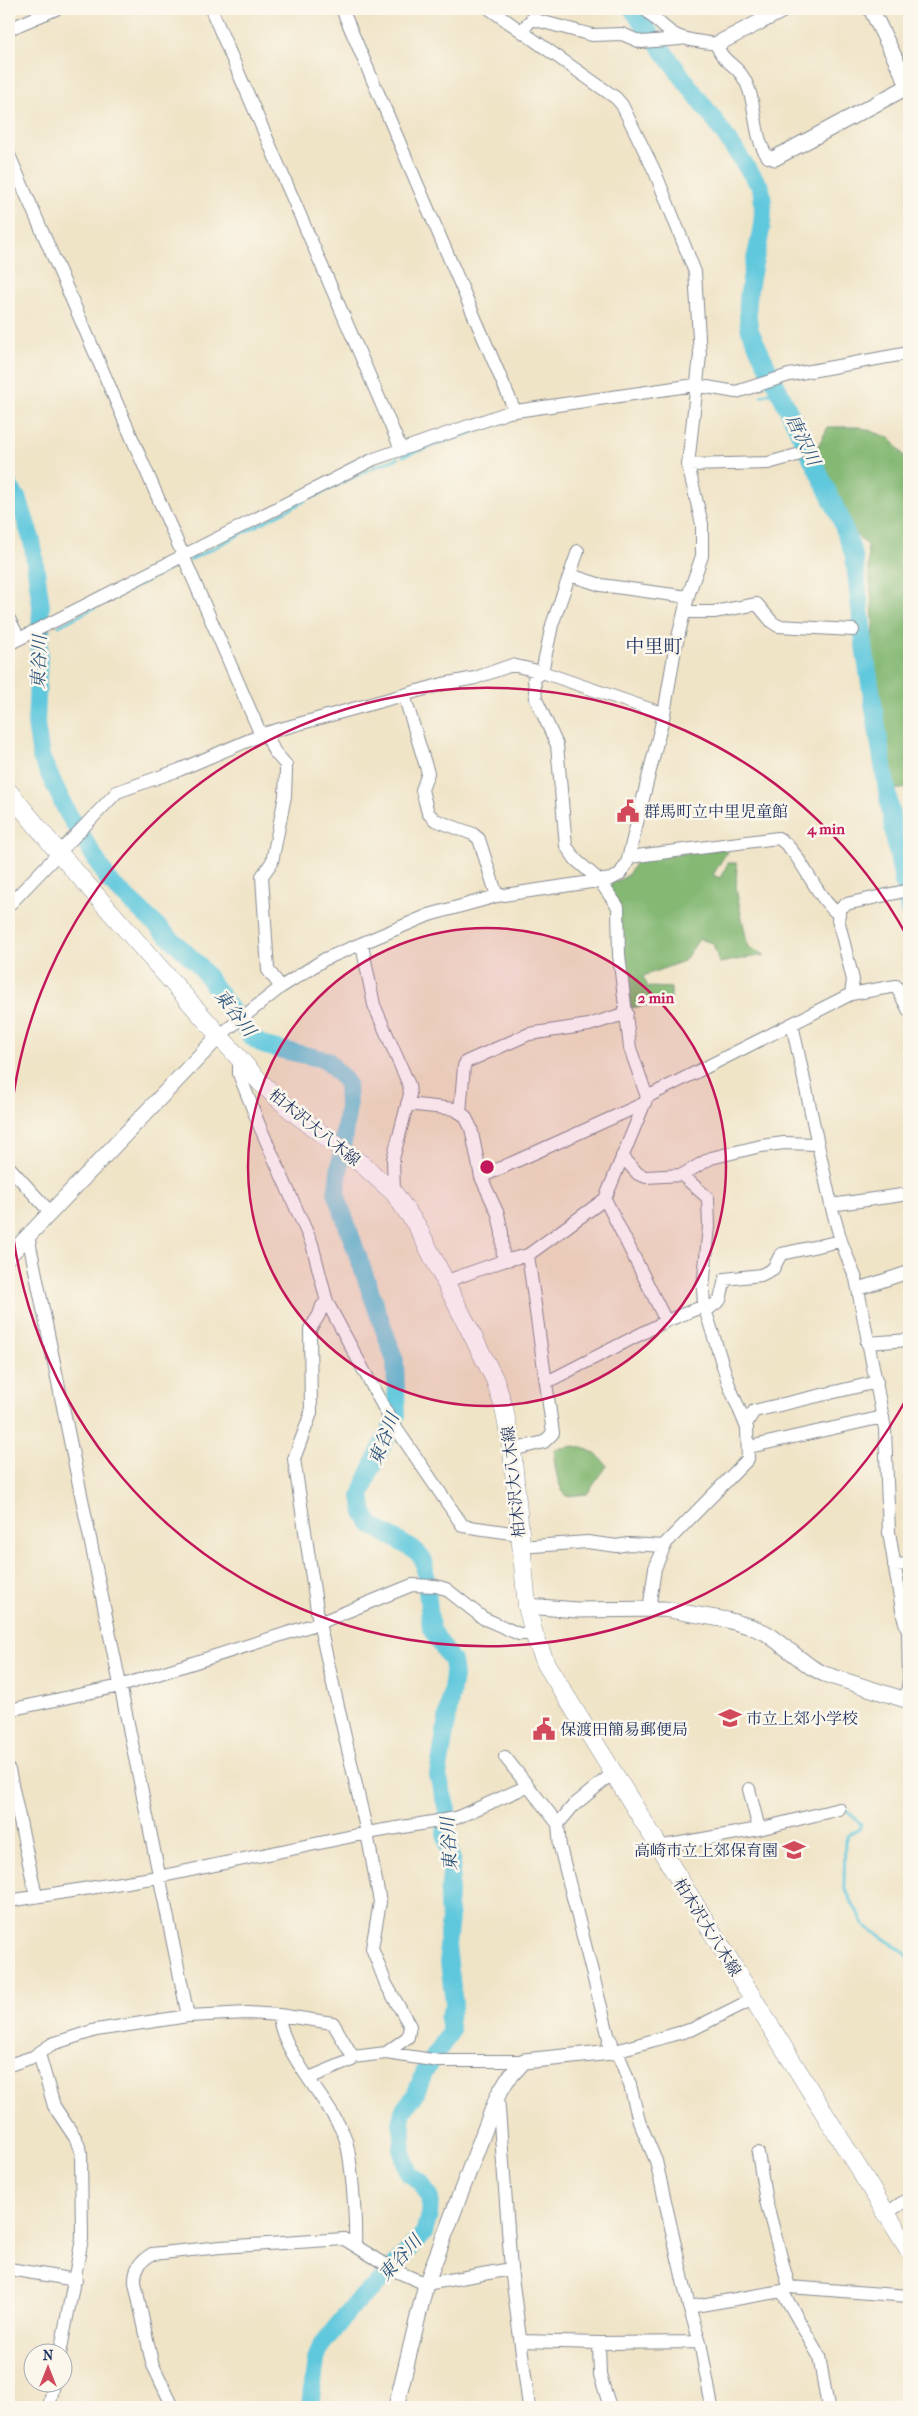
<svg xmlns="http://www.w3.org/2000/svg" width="918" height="2416" font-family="'IM FELL French Canon','Noto Serif JP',serif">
<rect width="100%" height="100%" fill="#fbf7ec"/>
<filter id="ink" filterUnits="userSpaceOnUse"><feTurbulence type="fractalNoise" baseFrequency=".02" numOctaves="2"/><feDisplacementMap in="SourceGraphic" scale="10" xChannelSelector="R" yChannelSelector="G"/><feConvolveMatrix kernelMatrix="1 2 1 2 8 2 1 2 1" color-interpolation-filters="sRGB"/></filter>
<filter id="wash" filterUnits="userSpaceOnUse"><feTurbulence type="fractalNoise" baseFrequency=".0096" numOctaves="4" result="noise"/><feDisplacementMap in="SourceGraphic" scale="20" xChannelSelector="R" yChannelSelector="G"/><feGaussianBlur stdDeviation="1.12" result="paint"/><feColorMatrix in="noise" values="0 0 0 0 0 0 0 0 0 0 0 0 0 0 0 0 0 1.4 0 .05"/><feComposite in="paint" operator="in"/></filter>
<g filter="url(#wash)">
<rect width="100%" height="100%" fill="#f0e4c7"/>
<!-- forest -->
<path fill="#84b873" stroke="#507468" d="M828 427H860L890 438 909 462V788L891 790 877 726 865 661 874 630 867 545 838 518 816 469 818 446Z
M729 848 713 875 720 878 728 863H737L736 889 748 947 765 955 719 963 713 943 699 939 684 961 643 976 648 987 671 988V1001L631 1008 608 886 627 876 638 859Z
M574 1446C587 1448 599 1454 607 1466L587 1494 566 1496C558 1488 552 1460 555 1449Z"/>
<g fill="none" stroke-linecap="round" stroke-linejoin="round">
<!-- stream -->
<path stroke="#61c8dd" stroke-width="3" d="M761 396 785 387
M403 456 515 418
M312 498 374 467 398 458
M190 560 305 501
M59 626 180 564
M30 640 49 631
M845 1809 861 1824 860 1829 848 1835 845 1840 844 1887 865 1926 903 1951 909 1958"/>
<!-- river -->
<path stroke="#61c8dd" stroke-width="18" d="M632 9 715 121 761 188C771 236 739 282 750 331L840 517 854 556 865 653 895 840 909 912
M9 486 19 501 32 541 41 606 36 724 41 757 67 812 109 881 198 964 251 1037 265 1046 327 1060 347 1083 348 1106 336 1194 395 1361 397 1415 368 1476 361 1496 364 1513 371 1525 416 1551 424 1561 431 1629 452 1661 454 1676 438 1776 447 1810 445 1834 452 1861 448 1906 450 1918 447 1946 454 2004 448 2019 451 2031 425 2071 415 2095 403 2111 401 2122 403 2134 401 2149 409 2174 420 2181 430 2198 429 2215 424 2233 383 2279 356 2302 321 2346 316 2360 310 2407"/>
</g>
</g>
<g filter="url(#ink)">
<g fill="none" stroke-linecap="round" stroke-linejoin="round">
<defs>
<path id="minor" d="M211 9 401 449
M342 9 515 411
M645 9C675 39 675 38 717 44 720 60 735 64 743 77 758 100 752 137 768 157L775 158
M9 29 56 9
M522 31 532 19 592 35 622 34 641 42 680 39
M9 155 261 735
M688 465 768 463 797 455
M578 551 552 625 542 672 534 679 536 699 557 745 566 846 576 860 599 880 618 907 619 955 630 1048 647 1097
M570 575 601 585 688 597
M684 612H714L757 604 772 622 778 626 853 630
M9 619 19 638
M9 644 374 459 509 412 695 385 736 392 789 375 909 353
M404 695 428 773 422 790 428 813 435 820 473 834 479 839 497 896
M266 733 274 751 286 765V770L285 796 272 862 262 876 268 970 281 987
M629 857 778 838C800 850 814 895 838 914
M9 905 117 792 179 770 266 733 443 684 475 678 512 665 542 672 664 714
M362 945 374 1005 409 1085 410 1094 393 1159 394 1193
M851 994 896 986 909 1011
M792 1024 831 1205 841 1241 856 1279 885 1429 889 1532 903 1616 908 1631 909 1679 906 1700
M219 1036 281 987 325 959 429 915 497 896 611 879 619 875 627 863 664 714 675 649 689 593 702 556V524L688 465 700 355 695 272 655 172 622 105 616 98 490 9
M239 1060V1074L260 1127 312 1244 327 1302 391 1421 463 1526 519 1534
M407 1104 454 1109 465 1116 471 1128 481 1177 498 1214 502 1233 503 1261
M460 1113 464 1066 466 1062 529 1034 589 1025 627 1013
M622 1156 638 1174 646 1177 682 1175 711 1158 761 1146 784 1143 816 1144
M9 1167 50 1212
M481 1177 645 1103
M605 1199 666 1321
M831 1205 909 1194
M28 1236 188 2016
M444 1282 503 1261 528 1255 605 1199 647 1097 851 994 853 980 838 919 840 909 846 904 909 890
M858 1289 909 1272
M327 1302 322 1306 319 1315 310 1329 311 1413 294 1459 319 1623 367 1833 380 1902 372 1948 386 1984 410 2026 408 2037 386 2053
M706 1311 720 1300 725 1279 761 1275 773 1269 781 1254 841 1241
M867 1343 909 1340
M547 1382 666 1321 704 1306
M746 1424 754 1411 877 1382
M749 1447 883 1417
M512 1450 544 1442 553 1433 528 1255
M520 1547 587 1542 617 1546 628 1544 665 1546
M894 1565 909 1564
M649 1610 655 1568 666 1543 748 1459 747 1428 729 1385 704 1306 703 1288 709 1226 708 1198 682 1175
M9 1710 120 1686 319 1623 412 1585 436 1586 446 1589 483 1618 519 1634H534
M505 1757 558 1824
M9 1770 36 1896
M749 1789 759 1829
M658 1847 759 1829 839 1809
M9 1901 158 1877 367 1833 456 1818 528 1786
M279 2015C281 2052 328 2099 344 2135 352 2154 356 2222 355 2245
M610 2042 560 1847 558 1824 573 1806 612 1774
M617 2050 630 2085 639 2121 656 2161 689 2307 700 2342 712 2407
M612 2052 693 2029 753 1999
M39 2054 54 2106 76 2139 81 2152 82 2239 60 2354
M9 2065 33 2057 52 2044 96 2030 188 2016 248 2013 279 2015 333 2023 353 2057 386 2053 439 2061H524
M309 2078 352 2060 353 2057
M498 2096 511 2269 529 2407
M758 2153 766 2201 789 2287
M887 2213 909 2198
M9 2269 76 2280
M782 2291 819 2356 828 2407
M689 2307 782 2291 789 2287 909 2296
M521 2341 599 2343 700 2342
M599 2343 600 2375 610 2407
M49 2407 54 2384
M173 2407 152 2363 135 2283C134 2269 140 2261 152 2254L221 2247 344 2239 398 2272 426 2284 511 2269"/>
<path id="tertiary" d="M871 9 909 87
M717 44 785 9
M775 158 909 86
M9 1256 219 1036
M527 1606 577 1610 664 1609 727 1620 752 1627 766 1633 811 1667 824 1674 909 1701
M396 2407 426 2284 498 2095 507 2080 524 2061 612 2052 610 2042"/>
<path id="secondary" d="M9 792 59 853 259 1081 293 1112 364 1166 394 1193 417 1226 495 1380 504 1408 512 1450 527 1606 534 1634 546 1664 909 2250"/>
</defs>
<!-- minor casing -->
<use href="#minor" stroke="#868a92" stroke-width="14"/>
<!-- tertiary casing -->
<use href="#tertiary" stroke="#868a92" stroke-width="17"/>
<!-- secondary casing -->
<use href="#secondary" stroke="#868a92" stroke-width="19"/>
<!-- minor -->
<use href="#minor" stroke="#fff" stroke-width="12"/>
<!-- tertiary -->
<use href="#tertiary" stroke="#fff" stroke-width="15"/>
<!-- secondary -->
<use href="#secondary" stroke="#fff" stroke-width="18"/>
</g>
</g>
<!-- distance rings -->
<circle cx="487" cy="1167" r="239" fill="#c2185b" fill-opacity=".12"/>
<g fill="none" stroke="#c2185b" stroke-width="2.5">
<circle cx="487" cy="1167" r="239"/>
<path d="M908 1396A479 479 0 0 1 9 1196M9 1138A479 479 0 0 1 908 938"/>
</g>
<!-- icons -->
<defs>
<symbol id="civic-bare" viewBox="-9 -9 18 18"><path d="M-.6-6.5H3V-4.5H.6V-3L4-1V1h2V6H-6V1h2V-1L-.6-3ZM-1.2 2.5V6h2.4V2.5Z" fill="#d1495b" stroke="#fbf7ec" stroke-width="2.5" paint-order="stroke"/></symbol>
<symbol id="school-bare" viewBox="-9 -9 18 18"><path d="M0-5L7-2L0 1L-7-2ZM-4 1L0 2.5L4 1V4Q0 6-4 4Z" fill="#d1495b" stroke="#fbf7ec" stroke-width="2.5" paint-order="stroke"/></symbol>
</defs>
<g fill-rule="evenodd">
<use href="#civic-bare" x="612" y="795" width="32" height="32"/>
<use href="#school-bare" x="714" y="1702" width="32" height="32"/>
<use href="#civic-bare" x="528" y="1713" width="32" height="32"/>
<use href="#school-bare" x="778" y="1834" width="32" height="32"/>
</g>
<g text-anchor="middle" stroke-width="5" stroke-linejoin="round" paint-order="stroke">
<!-- poi labels -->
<g font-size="16" fill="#1b2f5e" stroke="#fbf7ec" text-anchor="start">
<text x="644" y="817">群馬町立中里児童館</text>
<text x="746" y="1724">市立上郊小学校</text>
<text x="560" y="1735">保渡田簡易郵便局</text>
<text x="778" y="1856" text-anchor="end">高崎市立上郊保育園</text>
</g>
<!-- street labels -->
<g font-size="16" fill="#1b2f5e" stroke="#fbf7ec">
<text transform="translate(315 1127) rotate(39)" y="6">柏木沢大八木線</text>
<text transform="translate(513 1482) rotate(-96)" y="6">柏木沢大八木線</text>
<text transform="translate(708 1927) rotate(58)" y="6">柏木沢大八木線</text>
</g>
<!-- water labels -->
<g font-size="18" font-style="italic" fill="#2c557e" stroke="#fbf7ec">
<text transform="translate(803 440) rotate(64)" y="6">唐沢川</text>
<text transform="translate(39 662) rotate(-88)" y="6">東谷川</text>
<text transform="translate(235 1013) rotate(52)" y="6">東谷川</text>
<text transform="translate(384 1439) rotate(-69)" y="6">東谷川</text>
<text transform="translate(449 1844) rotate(-93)" y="6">東谷川</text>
<text transform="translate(400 2258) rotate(-48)" y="6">東谷川</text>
</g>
<!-- quarter labels -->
<g font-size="19" fill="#1b2f5e" stroke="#fbf7ec">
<text x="654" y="653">中里町</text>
</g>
</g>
<circle cx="487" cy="1167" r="8" fill="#c2185b" stroke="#fbf7ec" stroke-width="2.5"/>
<g font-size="15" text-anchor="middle" font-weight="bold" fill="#c2185b" stroke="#fbf7ec" stroke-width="5" stroke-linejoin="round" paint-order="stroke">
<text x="826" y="834">4 min</text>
<text x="656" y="1003">2 min</text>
</g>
<!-- margin -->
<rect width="918" height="2416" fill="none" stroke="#fbf7ec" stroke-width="30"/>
<!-- north arrow -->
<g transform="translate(48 2368)"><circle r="24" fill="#fbf7ec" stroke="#a1a7b3"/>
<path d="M0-4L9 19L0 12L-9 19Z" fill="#d1495b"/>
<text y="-8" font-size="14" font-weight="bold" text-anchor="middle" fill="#1b2f5e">N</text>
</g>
</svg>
